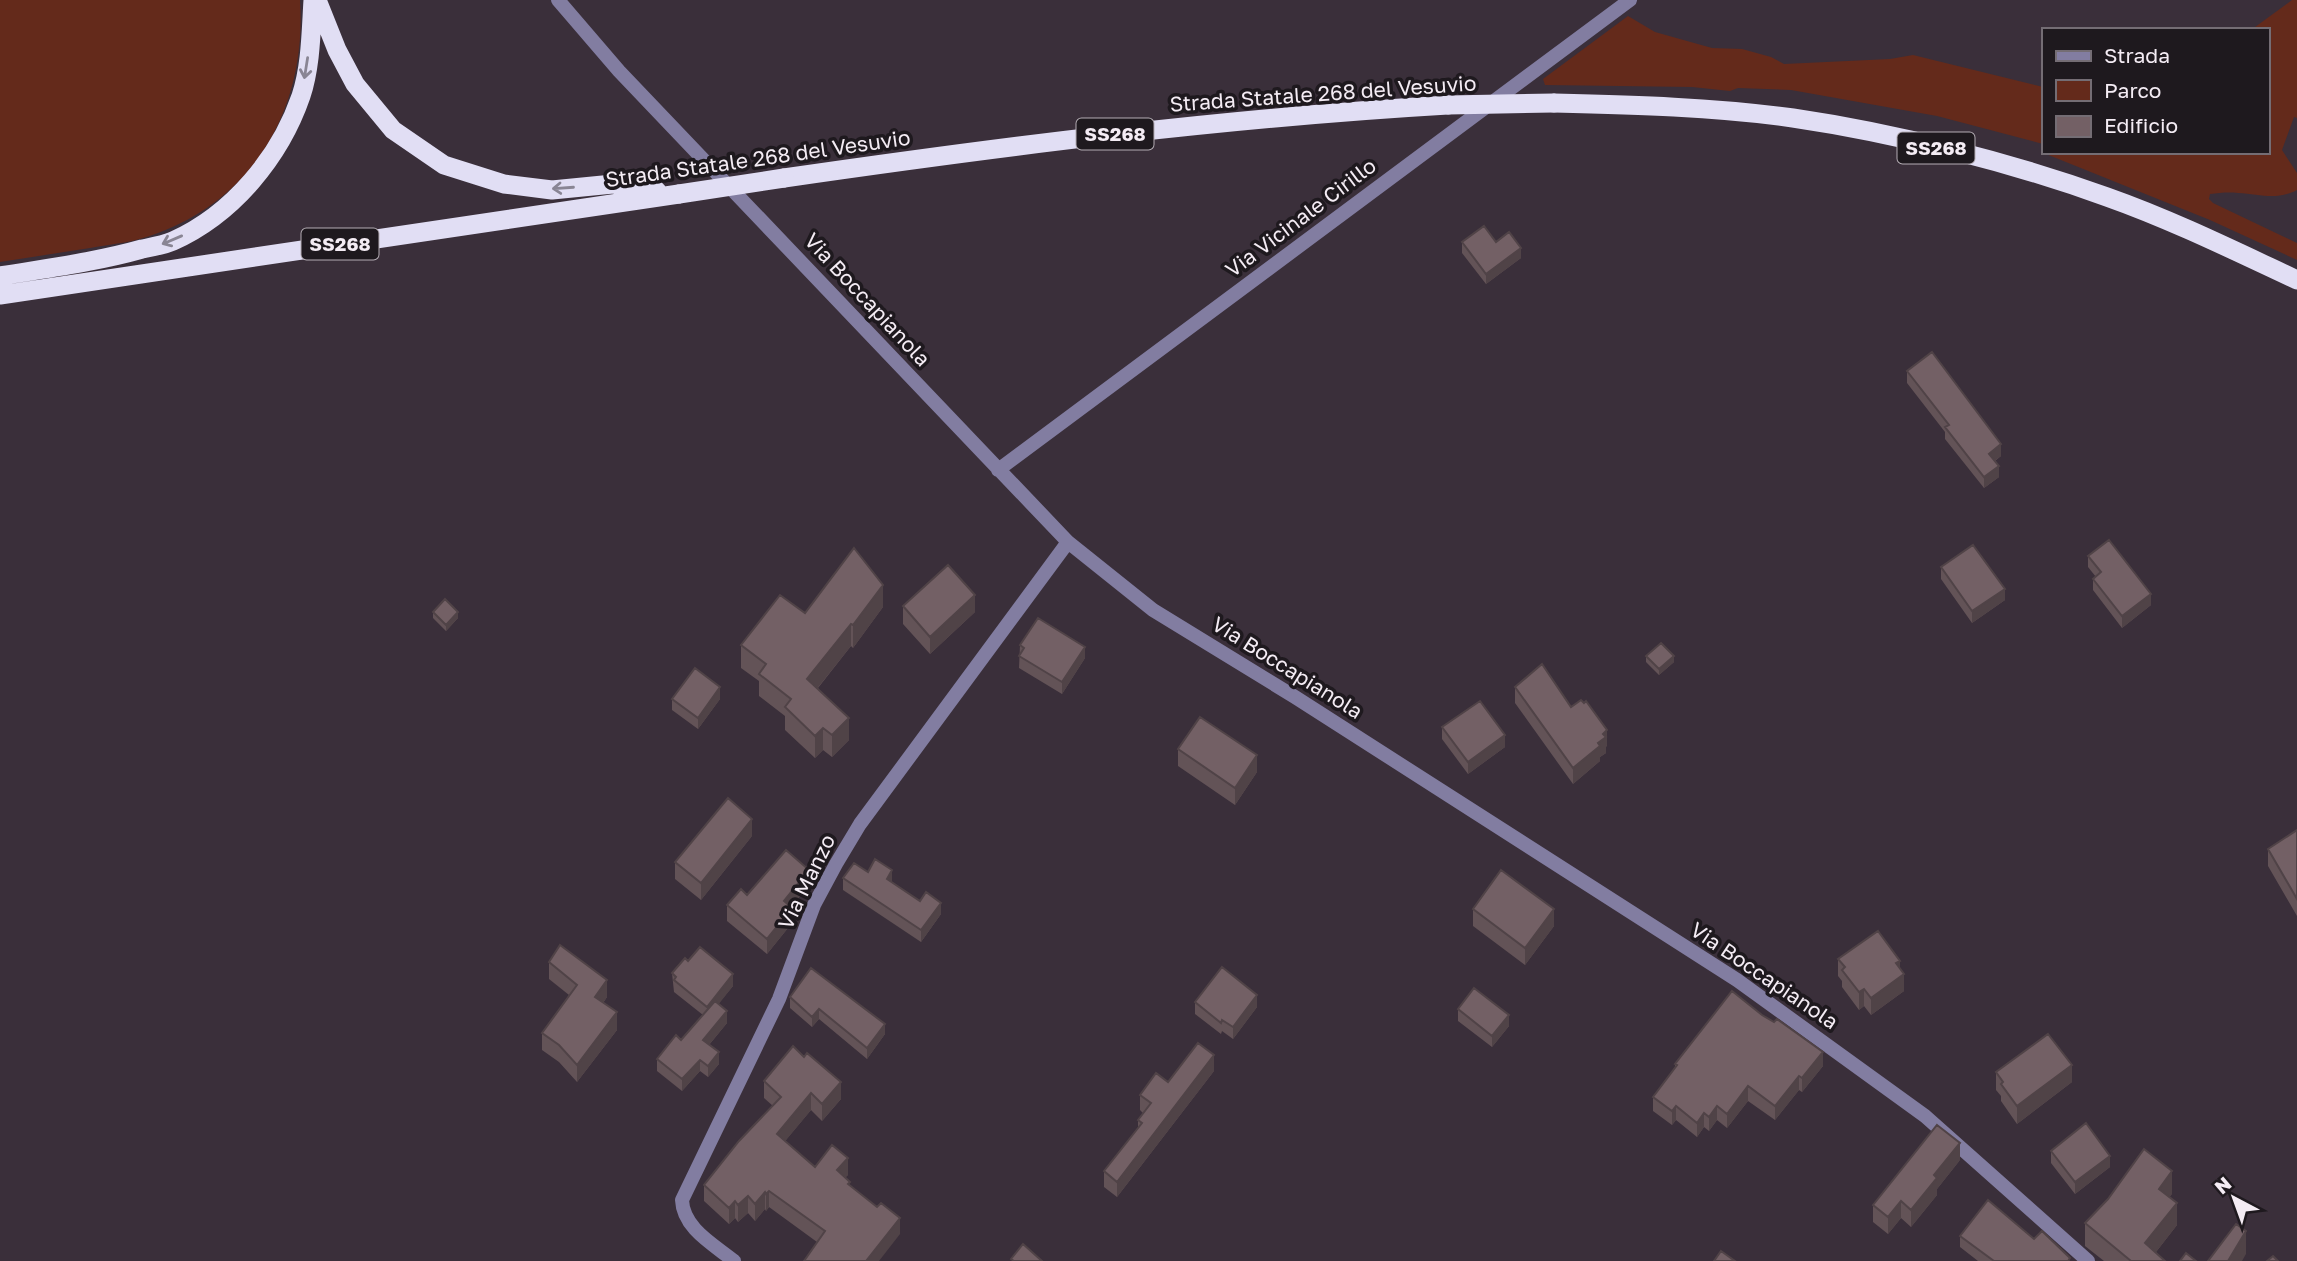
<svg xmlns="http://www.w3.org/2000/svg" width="2297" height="1261" font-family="'Golos Text',sans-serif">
<rect width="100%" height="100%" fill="#3a2f3a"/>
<!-- green -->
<path fill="#642a1b" d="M0 0H300C307 103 258 196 158 233 136 242 113 244 90 248 60 253 30 257 0 262Z
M2292 0H2297V118L2294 117 2282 150 2297 173V190C2276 201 2260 194 2238 193 2228 192 2219 193 2210 194L2209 199 2213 203 2297 243V260L2210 220 2046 154V152H2267V30H2251Z
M1628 16 1655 32 1712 48 1742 49 1771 57 1784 64 1890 59 1913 55 2043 87V144L1937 116 1791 90 1738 88 1730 91 1692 87 1545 85 1543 79Z"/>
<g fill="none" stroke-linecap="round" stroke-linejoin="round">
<!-- minor -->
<path stroke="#827da1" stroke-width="14" d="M558 0 619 71 1068 542 1153 610 1295 697 1737 980 1925 1116 2088 1261
M998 470 1630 0
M734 1261C713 1244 683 1228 682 1200L779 999 814 905 836 864 860 824 1068 542"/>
<!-- trunk -->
<path stroke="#e1def4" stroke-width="19" d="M317 0 337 50 355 84 393 130 444 165 504 184 552 190 613 184 657 191
M1554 103C1634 105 1714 107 1793 118 1895 133 2010 162 2107 197 2172 220 2235 251 2297 280
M784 178C1005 146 1225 118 1448 105
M0 276C48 268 96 262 142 249 152 247 164 245 173 241 233 214 280 157 301 96 311 66 311 31 313 0
M0 295 679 194"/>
<!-- trunk-bridge -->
<path stroke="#e1def4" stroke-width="19" d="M1448 105 1554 103
M679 194 784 178"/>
</g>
<!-- wall -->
<path fill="#635357" d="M1462 242H1496L1521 258 1486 284 1462 253Z
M1907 371 2001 456 1995 461 1999 477 1984 488 1945 439V432L1907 383Z
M2088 556 2151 605 2122 628 2093 590V579L2096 577 2088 567Z
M1941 567 2005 600 1972 623 1941 579Z
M903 606 975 612 930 654 903 624Z
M883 607 853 648 851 646 818 688 849 740 832 757 823 750 815 758 785 730V716L759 696V681L741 668V645L805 613Z
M433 612 458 618 446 631 433 618Z
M1020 645 1085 658 1062 694 1019 668Z
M1646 656 1674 662 1659 675 1646 662Z
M1515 687 1571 707 1607 745 1606 747V753L1600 757V761L1573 784 1515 703Z
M672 699H720L698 729 672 710Z
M1442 727 1505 747 1468 774 1442 739Z
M1178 749 1257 772 1235 805 1178 766Z
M2297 830V916L2268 866V849Z
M752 836 701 900 675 879V862Z
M868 872 892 882 920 901 941 914 921 942 843 890V878Z
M809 885 791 907 792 923 767 954 727 921V905L747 895Z
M1473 909 1554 926 1525 965 1473 926Z
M1838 959 1900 968 1904 991 1871 1015 1864 1006 1859 1010 1842 987V981L1838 976Z
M688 961 733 986 718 1004 727 1023 709 1045 719 1064 708 1077 700 1071 682 1091 657 1071V1059L681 1040 703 1015 674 992 672 973Z
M549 962 607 997 603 1003 617 1030 577 1082 559 1062 542 1050V1033L569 995 549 979Z
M790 997 885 1034 867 1059 819 1019 812 1027 790 1008Z
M1195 1002 1257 1007 1233 1039 1222 1031 1221 1034 1195 1014Z
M1458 1009 1509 1026 1492 1047 1458 1021Z
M1675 1064 1823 1066 1802 1092 1799 1090 1775 1120 1748 1101 1727 1128 1717 1120 1709 1131 1704 1127 1697 1137 1676 1120 1672 1125 1653 1111V1097L1675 1067Z
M1214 1071 1117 1197 1104 1187V1171L1138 1128V1120L1143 1113 1140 1110V1095L1168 1082Z
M1996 1072 2072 1082 2017 1124 2001 1101V1096L1996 1090Z
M764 1081 841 1099 822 1121 811 1110 785 1141 815 1167 848 1175 845 1177 850 1185 900 1234 817 1242 769 1207 766 1211 765 1209 755 1221 748 1213 738 1222 735 1218 729 1224 704 1201V1185L773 1106 764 1098Z
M2051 1151 2110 1167 2075 1194 2051 1163Z
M1960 1160 1937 1189V1195L1911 1227 1901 1218 1888 1234 1873 1222V1205Z
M2172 1194 2169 1197 2177 1225 2156 1252 2165 1261H2104L2085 1246V1223Z
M1960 1236 2034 1239 2070 1261H1978L1960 1247Z"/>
<!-- shaded-wall -->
<path fill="#504347" d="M1521 248V258L1486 284V274Z
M2001 444V456L1989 465V454Z
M1999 466V477L1984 488V477Z
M883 585V607L853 648V625Z
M2005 589V600L1972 623V611Z
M2151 594V605L2122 628V616Z
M975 595V612L930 654V637Z
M458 612V618L446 631V625Z
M851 624V646L807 701V679Z
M1085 647V658L1062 694V682Z
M1674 656V662L1659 675V669Z
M720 687V699L698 729V718Z
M849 718V740L832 757V735Z
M823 728V750L815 758V736Z
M1607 730V745L1606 747V753L1600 757V761L1573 784V768Z
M1505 735V747L1468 774V762Z
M1257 755V772L1235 805V788Z
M752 819V836L701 900V883Z
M809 870V885L784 916V901Z
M892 870V882L887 890V879Z
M941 903V914L921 942V930Z
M792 908V923L767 954V939Z
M1554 909V926L1525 965V948Z
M1900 961V977L1904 974V991L1871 1015V998L1896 963Z
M733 974V986L707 1019V1007Z
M607 980V997L595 1014V997Z
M1864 989V1006L1859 1010V992Z
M1257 995V1007L1233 1039V1027Z
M819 1009V1019L812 1027V1017Z
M727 1011V1023L703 1052V1040Z
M617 1012V1030L577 1082V1065Z
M1509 1015V1026L1492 1047V1036Z
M885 1024V1034L867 1059V1048Z
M719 1052V1064L708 1077V1066Z
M1823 1052V1066L1802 1092V1078Z
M1214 1055V1071L1117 1197V1182Z
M700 1060V1071L682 1091V1079Z
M2072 1065V1082L2017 1124V1106Z
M1799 1076V1090L1775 1120V1106Z
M841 1082V1099L822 1121V1104Z
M1748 1086V1101L1727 1128V1114Z
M811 1093V1110L777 1151V1134Z
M1676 1106V1120L1672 1125V1111Z
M1717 1106V1120L1709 1131V1117Z
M1704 1113V1127L1697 1137V1123Z
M1960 1143V1160L1937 1189V1195L1911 1227V1210L1934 1175Z
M2110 1156V1167L2075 1194V1182Z
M848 1158V1175L837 1187V1170Z
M2172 1171V1194L2159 1211V1189Z
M769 1191V1207L766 1211V1194Z
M765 1192V1209L755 1221V1204Z
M748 1196V1213L738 1222V1205Z
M735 1201V1218L729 1224V1208Z
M1901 1201V1218L1888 1234V1217Z
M2177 1203V1225L2149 1261 2145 1243Z
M900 1218V1234L879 1261H866Z
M2246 1231V1254L2242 1261H2228Z"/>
<!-- building -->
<path fill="#736065" stroke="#504347" stroke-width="2" d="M1484 226 1496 242 1509 232 1521 248 1486 274 1462 242Z
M1932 352 2001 444 1989 454 1999 466 1984 477 1945 427 1949 425 1907 371Z
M2109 540 2151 594 2122 616 2093 579 2101 572 2088 556Z
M1973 545 2005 589 1972 611 1941 567Z
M854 548 883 585 853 625 851 624 807 679 849 718 832 735 823 728 815 736 785 707 791 699 759 674 766 664 741 645 780 595 805 613Z
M948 565 975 595 930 637 903 606Z
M445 599 458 612 446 625 433 612Z
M1038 618 1085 647 1062 682 1019 656 1024 648 1020 645Z
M1661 643 1674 656 1659 669 1646 656Z
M1542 664 1571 707 1581 700 1584 703 1586 701 1607 730 1603 734 1606 737 1598 743 1600 746 1573 768 1515 687Z
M695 668 720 687 698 718 672 699Z
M1480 701 1505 735 1468 762 1442 727Z
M1200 717 1257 755 1235 788 1178 749Z
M728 798 752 819 701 883 675 862Z
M2297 830V899L2268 849Z
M786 850 809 870 784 901 792 908 767 939 727 905 741 889 747 895Z
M875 859 892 870 887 879 920 901 926 892 941 903 921 930 843 878 854 863 868 872Z
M1501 870 1554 909 1525 948 1473 909Z
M1878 931 1900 961 1896 963 1904 974 1871 998 1864 989 1859 992 1842 970 1845 967 1838 959Z
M560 945 607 980 595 997 617 1012 577 1065 559 1045 542 1033 577 985 549 962Z
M700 947 733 974 707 1007 674 980 676 977 672 973 685 958 688 961Z
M1222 967 1257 995 1233 1027 1222 1020 1221 1023 1195 1002Z
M811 968 885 1024 867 1048 819 1009 812 1017 790 997Z
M1474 988 1509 1015 1492 1036 1458 1009Z
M1732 991 1762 1015 1774 1022 1777 1019 1823 1052 1802 1078 1799 1076 1775 1106 1748 1086 1727 1114 1717 1106 1709 1117 1704 1113 1697 1123 1676 1106 1672 1111 1653 1097 1677 1065 1675 1064Z
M715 1001 727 1011 703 1040 719 1052 708 1066 700 1060 682 1079 657 1059 676 1035 681 1040Z
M2048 1034 2072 1065 2017 1106 2001 1084 2003 1082 1996 1072Z
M1198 1043 1214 1055 1117 1182 1104 1171 1142 1123 1138 1120 1151 1103 1140 1095 1156 1073 1168 1082Z
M793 1046 804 1057 807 1053 841 1082 822 1104 811 1093 777 1134 815 1167 832 1145 848 1158 837 1170 850 1182 848 1184 877 1207 881 1203 900 1218 866 1261H804L825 1231 769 1191 766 1194 765 1192 755 1204 748 1196 738 1205 735 1201 729 1208 704 1185 739 1141 781 1097 764 1081Z
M2086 1123 2110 1156 2075 1182 2051 1151Z
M1937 1125 1960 1143 1934 1175 1937 1178 1911 1210 1901 1201 1888 1217 1873 1205Z
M2144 1149 2172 1171 2159 1189 2177 1203 2145 1243 2165 1261H2131L2085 1223 2108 1199Z
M1988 1200 2034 1239 2042 1231 2070 1258 2068 1261H1994L1960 1236Z
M2236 1224 2246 1231 2228 1261H2208Z
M1023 1244 1042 1261H1014L1011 1259Z
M1721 1251 1735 1261H1714Z
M2186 1253 2196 1261H2180Z
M2273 1256 2278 1261H2267Z"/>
<!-- one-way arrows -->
<defs><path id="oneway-shaft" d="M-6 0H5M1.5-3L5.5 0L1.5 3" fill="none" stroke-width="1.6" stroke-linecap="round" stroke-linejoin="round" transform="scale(1.75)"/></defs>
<g stroke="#898594">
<use href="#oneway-shaft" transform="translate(306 68) rotate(99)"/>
<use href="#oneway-shaft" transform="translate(563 188) rotate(176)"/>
<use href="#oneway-shaft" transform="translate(172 240) rotate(157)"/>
</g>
<g text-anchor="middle" stroke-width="7" stroke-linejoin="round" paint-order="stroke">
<!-- shield labels -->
<g fill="#1e191e" stroke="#b4adb4" stroke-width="2">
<rect x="1076.5" y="118.5" width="77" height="31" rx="5"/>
<rect x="1897.5" y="132.5" width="77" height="31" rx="5"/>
<rect x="301.5" y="228.5" width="77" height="31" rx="5"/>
</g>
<g font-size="19" font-weight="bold" fill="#f4ecf4">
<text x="1115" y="141">SS268</text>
<text x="1936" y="155">SS268</text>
<text x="340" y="251">SS268</text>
</g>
<!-- street labels -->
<g font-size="21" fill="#f4ecf4" stroke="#1e191e">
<text transform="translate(1323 94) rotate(-4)" y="7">Strada Statale 268 del Vesuvio</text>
<text transform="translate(758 159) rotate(-8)" y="7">Strada Statale 268 del Vesuvio</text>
<text transform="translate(1301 218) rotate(-37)" y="7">Via Vicinale Cirillo</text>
<text transform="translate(867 300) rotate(47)" y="7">Via Boccapianola</text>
<text transform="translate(1287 668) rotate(32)" y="7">Via Boccapianola</text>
<text transform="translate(807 882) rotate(-64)" y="7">Via Manzo</text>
<text transform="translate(1764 976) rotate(34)" y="7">Via Boccapianola</text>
</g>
</g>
<!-- legend -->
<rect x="2042" y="28" width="228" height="126" fill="#1e191e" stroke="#746d74" stroke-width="2"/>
<rect x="2056" y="51" width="35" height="10" fill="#827da1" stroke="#746d74" stroke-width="2"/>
<text x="2104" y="63" font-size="21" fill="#f4ecf4">Strada</text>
<rect x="2056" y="80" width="35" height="21" fill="#642a1b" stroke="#746d74" stroke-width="2"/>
<text x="2104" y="98" font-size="21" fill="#f4ecf4">Parco</text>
<rect x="2056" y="116" width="35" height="21" fill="#736065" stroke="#746d74" stroke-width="2"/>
<text x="2104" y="133" font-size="21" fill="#f4ecf4">Edificio</text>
<!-- north arrow -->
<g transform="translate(2234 1198) rotate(319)" stroke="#1e191e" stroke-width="5" paint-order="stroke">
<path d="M0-5L12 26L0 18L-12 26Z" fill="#f4ecf4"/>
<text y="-10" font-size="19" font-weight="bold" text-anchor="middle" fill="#f4ecf4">N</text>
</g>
</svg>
